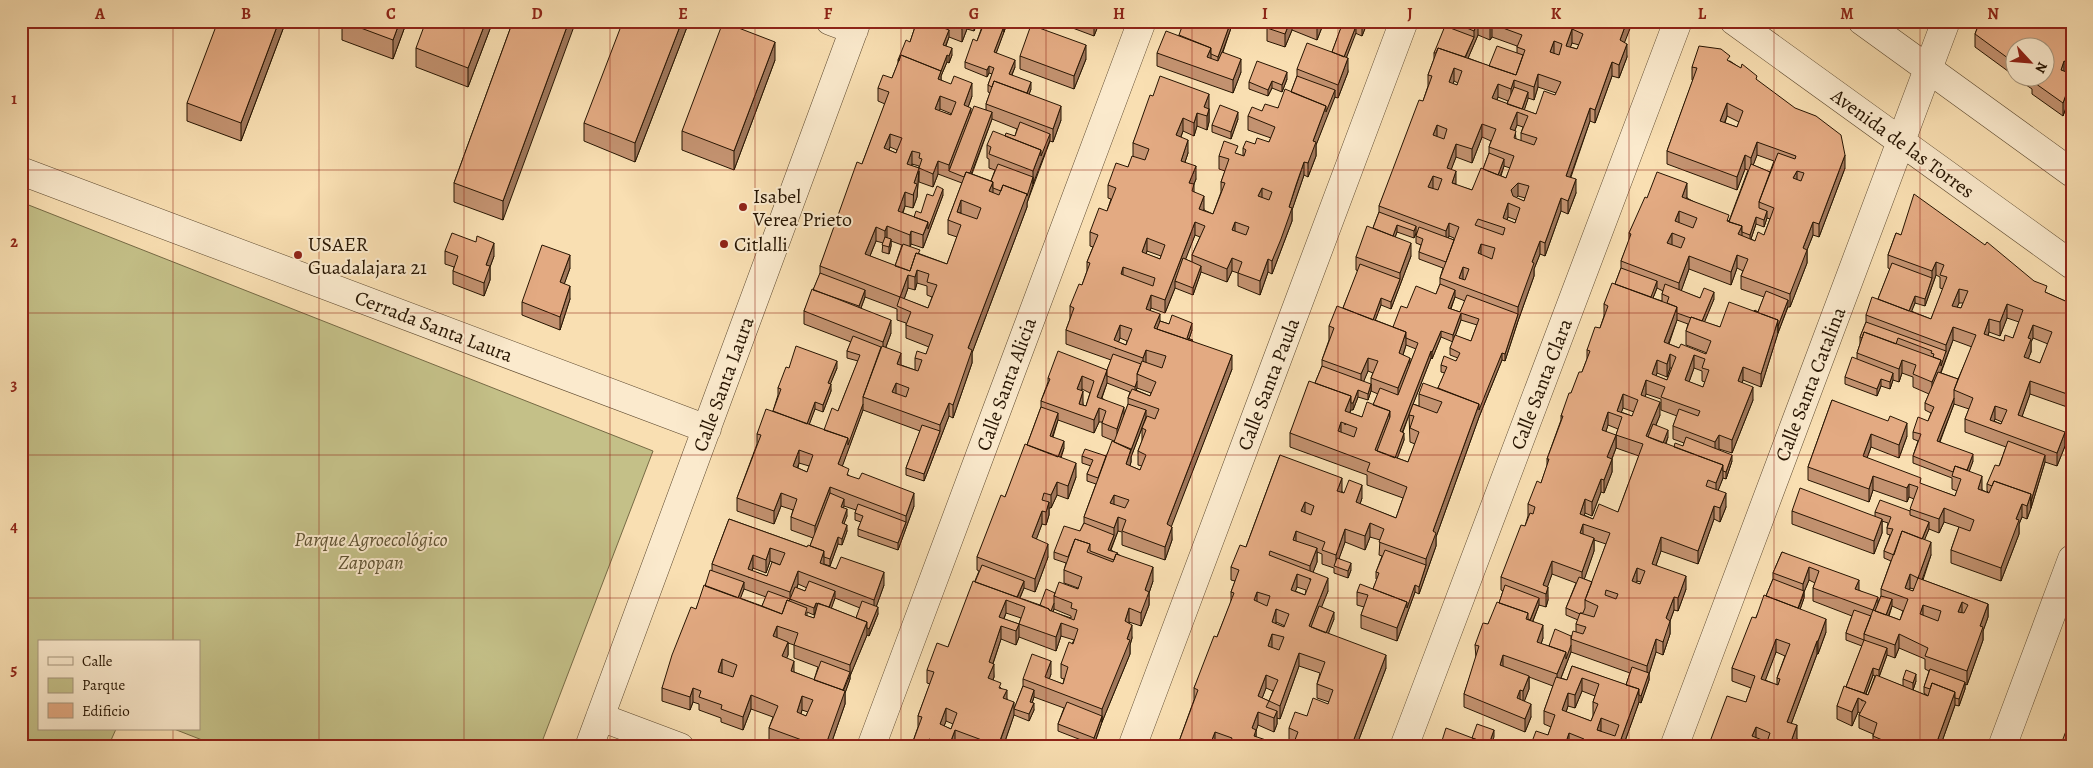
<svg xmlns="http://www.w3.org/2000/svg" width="2093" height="768" font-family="Alegreya,serif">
<rect width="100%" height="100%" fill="#f9dfb2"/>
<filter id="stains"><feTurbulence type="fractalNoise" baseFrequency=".004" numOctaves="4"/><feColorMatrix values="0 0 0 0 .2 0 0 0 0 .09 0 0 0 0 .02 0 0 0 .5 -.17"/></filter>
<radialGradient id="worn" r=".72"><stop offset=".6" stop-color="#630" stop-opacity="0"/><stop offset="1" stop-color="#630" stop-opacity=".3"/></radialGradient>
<!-- green -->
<path fill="#c4c088" stroke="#766a45" d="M21 202 653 451 540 747H220L174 729H199V642H39V729H116L108 747H21Z"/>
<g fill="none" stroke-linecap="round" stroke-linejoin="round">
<defs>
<path id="minor" d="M830 21 854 30
M1734 21 2072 265
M1862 21 2072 173
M21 171 707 429
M600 717 680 747
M589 747 857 21
M871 747 1142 21
M1132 747 1404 21
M1404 747 1678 21
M1674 747 1946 21
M2002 747 2072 559"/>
</defs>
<!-- minor casing -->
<use href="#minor" stroke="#5c482e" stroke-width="29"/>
<!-- minor -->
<use href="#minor" stroke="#fbeacd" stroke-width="28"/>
</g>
<!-- wall -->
<path fill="#c39270" stroke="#271502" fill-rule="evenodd" d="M286 21 241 141 187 121V103Z
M342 21H407L393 59 342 40Z
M493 21 468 87 416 67V48Z
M513 21 503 220 454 202V183Z
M687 21V27L635 162 584 141V123Z
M917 21H978L974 31 967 29 962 42 949 37 946 46 952 55 949 63 947 62 941 76V80L972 96 968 107 971 113 986 110V104L990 93 988 92V85L992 74 989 73 987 77 965 68V62L977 41 984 21H1008L996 53 1015 67 1012 75 1031 89 1029 94 1061 120 1053 142 1050 141 1027 203V207L972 353V363L953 418 949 416 924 481 906 475V468L920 431 863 410 842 466 849 476 914 506 898 550 858 536V529L861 522 855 520V513L856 510 844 506 843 508 847 516 844 523 847 531 842 545 838 544 830 566 824 564V565L884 585 876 607 878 614 869 636 867 635 850 676V679L845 693V704L830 747H784L769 741V728L773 717 751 709 743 730 721 722V718L699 710V704L693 702 690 710 662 701V688L696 609 705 586 712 570V564L729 519 807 547 810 546 813 538 791 530V517L793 510 781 506 774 524 737 511V498L757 444V434L773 411 778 395V388L789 368H837L830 384 831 391 823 412 815 409 809 424 824 430 838 411 858 361 847 358V351L851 342 804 324V311L820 274V266L862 164 885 104 878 101V88L892 78 898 63V60L910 42ZM940 109 952 114 951 115 939 111ZM992 119 1017 129 1015 136H1005L987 145V158L989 159V168L995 170 991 181 972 174ZM890 147 897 150 896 153 889 150ZM912 164 919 166V168L912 166ZM919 171V182L933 187 938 174 962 183 948 220V234L957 237 947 264 920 254 910 247 911 244 923 248 943 195 933 196 921 213 914 217 903 213 905 206 913 208 917 197ZM876 241 883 243 882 252 889 254 891 246V241L902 245 895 266 870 256ZM917 283 927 286V295L932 297 928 308 904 299 908 288 915 290ZM865 297 897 309V320L906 323V338L929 347 926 354 915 358V370L901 365 886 347 891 333 861 308ZM799 463 809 466 807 472 798 468ZM770 561 780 565 767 576 752 571 753 568 766 573ZM798 584 807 588 805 591 797 588ZM744 589 766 597 762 606 740 598ZM835 598 860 608 856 618 831 608ZM816 610 814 618 807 616V612L814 615ZM788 643 794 645V658L818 667 814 680 794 672 786 658 788 655ZM802 710 808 712 806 716 801 714Z
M1054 21H1100L1094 36Z
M1270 21H1368L1362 36 1355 33 1346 58 1348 72 1338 98 1334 97 1316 145V156L1308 177 1304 175 1292 210V221L1272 274 1268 272 1260 295 1238 286V273L1232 271 1227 282 1201 272 1193 295 1175 288 1165 313 1151 308 1150 311 1160 321 1169 324 1192 330 1189 339 1232 369 1171 526 1172 540 1165 560 1122 545V532L1118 531 1111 550 1118 554 1153 581 1149 593V605L1141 626 1129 622V623L1132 638 1130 645V654L1102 722 1094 745 1058 731V724L1064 708 1034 697 1032 703 1034 710 1029 721 1014 715 1003 747H964L955 743 953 747H911L918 727V716L930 684 927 683V670L948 647 979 571 977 570V557L1005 497 1027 445 1041 407V401L1048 382V378L1107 370 1111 360 1066 344V330L1070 319V306L1082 285 1087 271V262L1093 247 1090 246V232L1107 211 1111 199 1108 198V185L1128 167 1133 156V143L1153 96 1209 108V122L1207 130 1197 126 1194 136 1183 131 1181 137 1188 153 1185 162 1196 179 1194 184V192L1204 209V210L1213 214 1221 192V182L1225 171 1219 169V156L1238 154 1243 156V148L1255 144 1269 142 1271 138 1248 130V116L1262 111 1278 108 1291 92 1297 76V69L1332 52 1341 28 1324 22 1317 40 1292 30 1285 47 1267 41V28ZM1195 235 1200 237 1192 255V262L1185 259ZM1147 251 1161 256 1160 259 1146 254ZM1120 338 1127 341 1126 345 1118 342ZM1107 383 1130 392 1128 398V404L1124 415 1102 398ZM1137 388 1151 393 1150 396 1136 390ZM1082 389 1090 393 1086 406 1083 405 1081 391ZM1058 420 1094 433 1099 422H1102V436L1114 441 1106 456H1082V463L1091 466 1087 474V481L1096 484 1084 517V523L1080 531 1054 552V559L1066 563 1064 570V583L1078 588V589L1055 593 1040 605 1020 598 1024 588 1035 592 1048 557 1036 539 1042 524 1046 525 1049 515V508H1051L1057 495 1068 499 1076 477 1061 458 1064 448 1053 437ZM1142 428V441L1138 451V465L1142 466 1140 470 1130 466 1131 462V457ZM1054 609 1071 616V618L1053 612ZM1006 613 1021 618 1019 624 1004 619ZM1061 636 1074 640 1061 664V678L1064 679 1063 684 1049 679 1051 674 1023 679V686L1014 709 1007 699 1001 688 993 680 994 677 993 664 1001 639 1016 645 1019 637 1056 651ZM946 721 953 724 951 729 944 726Z
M1449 21H1633L1624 42 1627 57 1619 78 1612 76 1595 123 1590 121 1571 177 1576 193 1568 214 1561 211 1545 256 1540 254 1534 269V276L1518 321 1505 361 1502 360 1479 417 1436 537V546L1419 594 1415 592 1397 641 1361 628V615L1364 607 1357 605V592L1373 589 1377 579H1376V572L1382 556 1379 555 1380 540 1370 537 1365 550 1345 542 1339 558 1351 570 1348 578 1334 573V568L1322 564V554L1317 552V562L1313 572 1328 591 1321 607 1334 619 1328 633 1386 668 1356 747H1293L1294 743 1289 741V728L1307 716 1328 704 1329 702 1317 698V684L1320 673 1299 666 1280 719 1277 718V724L1274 732 1258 725 1256 730V737L1266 747H1219L1215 745 1214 746 1177 747 1194 700V688L1217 637 1231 602V592L1235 581 1231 580V567L1246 547 1280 455 1342 491V492L1362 498 1360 504 1396 518 1403 498 1367 485V475L1290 447V433L1315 383 1322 366V360L1329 340V326L1343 308 1358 271 1356 270V257L1373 228 1379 212V206L1423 101 1428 86V75L1434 59V53L1449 27ZM1478 35 1490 40 1492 37 1517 46V53L1489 66 1468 58ZM1572 43 1579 45 1577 49 1570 47ZM1454 81 1458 83 1457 85 1453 84ZM1538 87 1556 93 1555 95 1536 114 1524 110 1528 98 1534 100ZM1498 97 1508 101 1507 104 1497 100ZM1517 125 1523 127 1521 133V141L1516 139 1515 130ZM1482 137 1491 141 1489 147V153L1483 169 1472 190 1456 185 1451 169 1456 157 1472 163ZM1504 166 1510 168 1506 178 1501 176ZM1518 196 1525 198 1524 201 1516 198ZM1508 217 1516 220 1515 223 1507 220ZM1397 232 1414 238 1416 233H1417L1416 236V243L1421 245 1419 252V259L1443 268 1440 278V284L1436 294 1407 308 1393 327 1375 320 1381 305 1391 309 1411 256 1395 237ZM1449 236 1454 238V240L1448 238ZM1455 297 1465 301 1460 312 1451 309ZM1461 320 1477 325 1471 341 1455 336ZM1441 337 1453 342 1450 348V355L1458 358 1456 361 1441 365V372L1445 373 1438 388 1419 394V406L1413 404 1431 358 1432 359ZM1406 345 1416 349 1410 364 1403 355ZM1368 371 1373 373 1371 378V391L1378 394 1373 405 1362 417 1350 413 1351 410H1353L1358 397 1368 400 1371 391 1363 382ZM1410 412 1409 415 1410 442 1415 444 1408 462 1397 458 1404 440 1403 432ZM1297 587 1306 590 1305 595 1295 591ZM1276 622 1285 626 1284 627 1276 624ZM1266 688 1273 691 1269 701 1262 698Z
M1980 21H2041V22L2053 27 2072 29V91L2063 116 2032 94V89L2016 78H2046L2016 48V77L1975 47V34Z
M1231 28 1223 52 1241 72 1233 93 1157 66V53L1179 35Z
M1020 56 1086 59 1074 89 1020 69Z
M775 60 734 170 682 150V131Z
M1730 61 1757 80 1845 168 1819 237 1813 235 1807 250V263L1790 307H1788L1778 333 1761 387 1743 380 1742 382 1753 400 1732 453 1719 449 1718 450 1732 461 1726 479 1723 478 1718 490 1726 507 1720 522 1714 519 1698 564 1661 551 1656 565 1686 589 1678 611 1674 610 1670 621V634L1663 655 1656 652 1649 674V680L1641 703 1639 702 1625 741V747H1530L1548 735 1551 727 1544 724V711L1553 686 1529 677V689L1524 701 1531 717 1525 732 1464 707V694L1476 658 1475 645 1488 624 1499 603 1503 591 1501 590V577L1525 526 1528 516V504L1541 483 1547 466V459L1561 420V416L1571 393 1582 372 1587 359V350L1600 328 1604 316V304L1615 284 1621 268V261L1629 241V233L1647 198 1687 197V198L1729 221 1748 170 1745 169 1737 190 1667 164V151L1693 80H1692V67ZM1727 116 1739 122 1737 127 1725 123ZM1757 155 1774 161 1770 172 1753 165ZM1767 218 1770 219 1764 235 1755 241 1751 239 1756 224 1764 227ZM1737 268 1743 271 1741 276V289L1764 297 1758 312 1754 311 1720 327 1704 322 1714 299 1700 298 1681 291 1689 269 1731 285ZM1657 288 1663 291 1662 294V301L1653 298ZM1677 320 1688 324 1686 331V345L1707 353 1706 354 1679 348 1669 344ZM1670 368H1672L1667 380 1656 376 1657 373 1667 377ZM1694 368 1702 371V381L1705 382 1703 387 1689 382ZM1646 394 1661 399V410L1677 416 1673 426V439L1684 443 1683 446 1674 447 1666 444 1668 437 1656 425 1660 415 1645 396ZM1623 408 1634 412 1632 416 1621 412ZM1608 425 1618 429 1616 435V448L1639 456 1618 512 1593 519 1584 515 1585 513 1592 516 1601 492 1604 493 1612 472V459L1616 448 1606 431ZM1594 540 1606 544 1592 582 1584 579 1594 551ZM1552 574 1576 583 1566 608V615L1578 620 1576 624V632L1571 636 1549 646 1541 644 1543 638 1533 621 1539 605 1546 607 1548 600 1547 587ZM1637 581 1641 582 1640 584 1636 583ZM1571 652 1630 673 1626 685 1572 666 1567 680 1561 678ZM1582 691 1595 696 1593 702V716L1591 721 1566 712 1568 706 1575 708Z
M1287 79 1282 92 1272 88 1268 96 1249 89V82Z
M1238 119 1231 139 1212 132V125Z
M1896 233 2047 293 2072 304V402L2070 408 2030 394 2022 416 2065 446 2057 466 2045 462 2031 508 2027 519 2022 517 2019 524V534L2001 581 1951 563V550L1959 527 1944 522 1939 533 1929 529 1924 540 1931 555 1923 580 1988 604V617L1983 631V640L1967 685 1965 684V689L1959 706 1955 705 1940 747H1873V734L1859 728V715L1860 713 1858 712 1852 726 1837 719V706L1846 687 1862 646 1846 640V633L1852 616 1813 601V588L1815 583 1809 580 1804 592V598L1800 609 1826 632 1818 654H1817L1791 724 1797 739 1708 747 1746 702 1751 688 1732 681V668L1766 596 1773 579V573L1782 552 1859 590 1878 603 1881 596V589L1891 561 1884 558V551L1890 535 1887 534V528L1888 523 1882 521V533L1874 554 1792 524V511L1875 517V512L1910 511 1914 499 1909 497 1907 502 1873 490 1869 502 1808 480V467L1832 400 1907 436 1899 458 1871 447 1867 458 1921 484 1955 496 1957 491 1952 489V478L1913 463V456L1918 441 1913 439V432L1928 421 1931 413 1925 410V403L1929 394 1913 387V377L1902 373 1899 382 1893 380 1890 389 1881 386 1877 396 1845 384V377L1857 359V353L1860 344V337L1866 322V315L1878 299 1890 269 1888 268V255ZM1936 275 1940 277V288L1943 289 1931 319 1911 311 1915 303 1925 306ZM1959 303H1963L1961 308 1957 307ZM2007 318 2019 322 2013 338 2004 341 1988 336 1989 332 2000 336ZM2033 338 2048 344 2040 363 2028 359 2031 352V342ZM1953 340 1972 347 1958 379 1941 373ZM1954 404 1969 409 1965 419V432L2006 447 1999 466 1987 484V491L1989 493 1982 490V489L1969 471 1973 461 1940 442ZM1995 419 2002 422 2001 424 1994 421ZM1910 588 1914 589 1913 591 1909 590ZM1892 606 1903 611 1900 620 1889 616ZM1899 648 1925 659V669L1929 671 1924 687V693L1928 696 1913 690 1916 681 1903 679V686L1879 677 1887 655 1895 658ZM1776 652 1785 656 1777 678V685L1765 680ZM1873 675 1875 676 1868 695 1866 694Z
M445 251 494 256 490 267V280L484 296 453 284V271L454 267 445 264Z
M570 268 564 284 570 299 560 330 522 315V302Z"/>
<!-- shaded-wall -->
<path fill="#9f775b" stroke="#271502" d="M279 21H286L241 141V123Z
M400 21H407L393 59V40Z
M486 21H493L468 87V68Z
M569 21H576L503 220V201Z
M682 21H687V27L635 162V143Z
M965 21H967V29L962 42V29Z
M974 21H978L974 31Z
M1004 21H1008L1004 32Z
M1095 21H1100L1094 36V23Z
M1231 21V28L1218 64V57Z
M1290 21H1292V30L1285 47V34Z
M1319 21H1324V22L1317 40V26Z
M1363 21H1368L1362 36V23Z
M1478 21V35L1463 70V63L1474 37V31Z
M1627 21H1633L1620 54V40Z
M1492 24V37L1490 40V26Z
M1004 26V32L994 59V52Z
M1356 26V33L1342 69V62Z
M1572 29V43L1566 59V46Z
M949 30V37L943 52V45Z
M1554 41V54L1550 52Z
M775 42V60L734 170V151Z
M1627 44V57L1619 78V65Z
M1086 45V59L1074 89V76Z
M952 48V55L949 63V56Z
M1211 48V61L1207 57Z
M947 55V62L941 76V84L938 79Z
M1348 58V72L1338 98V85Z
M1241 59V72L1233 93V80Z
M1015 60V67L1009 81V74Z
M2064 61V74L2061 70Z
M1612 62V76L1595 123V110Z
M989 66V73L987 77V70Z
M1454 68V81L1449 95V82Z
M1287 72V79L1282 92V85Z
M1538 74V87L1534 100V87Z
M2072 78V91L2063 116V103Z
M1514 80V94L1511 102V89Z
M1272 81V88L1268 96V90Z
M1031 82V89L1025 106V99Z
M972 83V96L964 119V105Z
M1498 84V97L1492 111V98Z
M1335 90V97L1316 145V156L1308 177V163L1313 141 1326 106Z
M1528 92V99L1523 114 1521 113Z
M1209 94V108L1206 116 1204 107Z
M940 96V109L935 122V109Z
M1727 103V116L1720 134V121Z
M1061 106V120L1053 142V129Z
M971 108V121L949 171V165Z
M1590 108V121L1566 189V176Z
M1209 109V122L1207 130V116Z
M992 112V119L967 185V178Z
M1238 112V119L1231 139V132Z
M1517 112V125L1510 142V129Z
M1197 113V126L1194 136V123Z
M1183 118V131L1176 149V135Z
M1482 124V137L1472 163V149Z
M1437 125V138L1433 135Z
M890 134V147L884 162V148Z
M1050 134V140L1033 184V171L1041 150Z
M1188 140V153L1181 174V161Z
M1757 142V155L1751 171V158Z
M1456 144V157L1447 181V168Z
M912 151V164L907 177V164Z
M1745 155V169L1737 190V177Z
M1845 155V168L1819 237V224Z
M1504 159V166L1496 187V181Z
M938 161V174L933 187V174Z
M1304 162V175L1292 210V221L1272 274V261L1289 207Z
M1196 166V179L1189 196V183Z
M919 168 917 197 913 208 914 183Z
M1456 171V184L1452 183Z
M1797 171V184L1793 178Z
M1433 176V189L1428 187Z
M1033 177V184L1027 203V207L972 353V363L953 418V405L968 348Z
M1576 179V193L1568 214V201Z
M993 182V195L989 191Z
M1518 183V196L1511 203V190Z
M1687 183V197L1682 210V197Z
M1262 188V201L1258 196Z
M943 189V195L923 248V235Z
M905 192V206L898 224V211Z
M1204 196V209L1199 222V209Z
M1561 198V211L1545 256V243Z
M961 200V213L957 212Z
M1508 203V217L1504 228 1503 218Z
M1679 211V224L1675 221Z
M1767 211V218L1764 227V220Z
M1756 217V224L1750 242V235Z
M1195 222V235L1177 282 1175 281V288L1165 313V300Z
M1235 222V235L1232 230Z
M1813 222V235L1807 250V263L1790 307V294L1803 248Z
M1449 223V236L1446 244V231Z
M1397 225V232L1391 248V241Z
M887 226V240L885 244V231Z
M1416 226V233L1414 238V231Z
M1742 226V240L1738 234Z
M876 227V241L865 268V254Z
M911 231V244L910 248V235Z
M1672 233V246L1667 243Z
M1147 238V251L1142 265V252Z
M891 239V246L889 254V247Z
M1540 241V254L1534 269V276L1518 321 1505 361V354L1518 314V307L1532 262Z
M494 243V256L490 267V280L484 296V283L486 265Z
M1411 243V256L1391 309V302L1400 279V273Z
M1481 244V257L1478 253Z
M570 255V268L560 296V282Z
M1737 255V268L1731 285V272Z
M1689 256V269L1679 297V283Z
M1232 258V271L1227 282V269Z
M1268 259V272L1260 295V281Z
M1936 262V275L1925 306V299L1932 278V271Z
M1201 266V272L1193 295V288Z
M1123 267V280L1121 274Z
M1463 267V281L1459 278Z
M917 270V283L915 290V277Z
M908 275V288L901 308 900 297Z
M1657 281V288L1648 310V303Z
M570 286V299L560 330V317Z
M1959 289V303L1952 319V306Z
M865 290V297L859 313V306Z
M1455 290V297L1448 315V308Z
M1714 292V299L1700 333V326Z
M1151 295V308L1146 322V309Z
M1915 296V303L1907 323V316Z
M1381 298V305L1371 332V325Z
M1788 300V306L1778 333V326Z
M2007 304V318L2000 336V322Z
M1677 307V320L1664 355V342Z
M1461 313V320L1453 342V335Z
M1160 314V328L1157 335 1154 328Z
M1989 319V332L1984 347V334Z
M891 320V333L867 398 883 348V342Z
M1778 320V333L1761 387V374Z
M1192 323V330L1187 345V338Z
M1120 325V338L1116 349 1114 340Z
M2033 325V338L2031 342V352L2024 370V357L2028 338Z
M1953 327V340L1932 395V382L1941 360 1946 352V345Z
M1441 331V337L1432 359V352Z
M1406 332V345L1399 367V353Z
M1146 350V363L1143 365V358Z
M1431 351V358L1400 438V431Z
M901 353V366L897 364Z
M1502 353V360L1479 417 1436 537V546L1419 594V587L1426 565V559L1433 531 1479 404Z
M1670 354V368L1667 377V364Z
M1232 355V369L1167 538V524Z
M1694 355V368L1685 393V380Z
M1368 358V371L1361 388V374Z
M1410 358V371L1398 401V388Z
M1657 360V373L1654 383 1652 374Z
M1902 360V373L1899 382V369Z
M837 361V368L828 390V383Z
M1743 367V380L1738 394V381Z
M1107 370V383L1097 410V397Z
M1893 373V380L1890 389V382Z
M1082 376V389L1077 402V389Z
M1881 379V386L1877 396V389Z
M1646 380V394L1641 408V395Z
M1137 381V388L1135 394V387Z
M2030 381V394L2018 428V415Z
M896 383V396L892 392Z
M831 384V391L823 412V405Z
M1371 384V391L1368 400V394Z
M1753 387V400L1732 453V440Z
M2072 389V402L2070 408V395Z
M1358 390V397L1353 410V403Z
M1083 391V405L1079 415V404Z
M1623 394V408L1620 416 1617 411Z
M1351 396V409L1345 425V411Z
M1954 398V404L1937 448V441Z
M815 402V409L805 436V429Z
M1660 402V415L1648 444 1646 436Z
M949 403V416L924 481V474L940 431V425Z
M863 404V410L838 478V464L848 438Z
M1995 406V419L1991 429 1990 420Z
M1124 407V420L1117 442V429Z
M1099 408V422L1094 433V420Z
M1146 410V417L1131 457V462L1126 478V464Z
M1390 411V424L1377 458 1375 450Z
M1608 412V425L1602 443V430Z
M1058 413V420L1050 443V436Z
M1341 422V435L1338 431Z
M1907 423V436L1899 458V445Z
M1668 430V437L1661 455V448Z
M2065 432V446L2057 466V453Z
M1404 433V440L1393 470V463Z
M1871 434V447L1863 469V456Z
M1616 435V448L1607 471V457Z
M1719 435V449L1715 455V442Z
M1064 441V448L1056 469V463Z
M799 450V463L793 480V466Z
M1973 454V461L1965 483V476Z
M1732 455V461L1726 479V472Z
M2045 455V462L2031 508V501Z
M1612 459V472L1604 493V480Z
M1076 463V477L1068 499V486Z
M1723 465V478L1716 496V483Z
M1873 476V490L1869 502V489Z
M1982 476V489L1978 502V489Z
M1342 478V491L1337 504V491Z
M1601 479V492L1592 516V502Z
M1057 482V495L1051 508V495Z
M1909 484V497L1907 502V488Z
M1362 485V498L1356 516V502Z
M830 487V500L815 539V526Z
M781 493V506L774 524V511Z
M914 493V506L898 550V543L906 522V516Z
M1726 493V507L1720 522V508Z
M2031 494V508L2027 519V506Z
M1114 495V508L1110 503Z
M844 499V506L841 514V507Z
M1585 499V513L1580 527V514Z
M1049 502V515L1046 525V512Z
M1305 502V515L1301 511Z
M2022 504V517L2019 524V534L2001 581V568L2016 519Z
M1714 506V519L1698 564V551Z
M1944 508V522L1939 533V519Z
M847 509V516L842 529V523Z
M1042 511V524L1032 551V537Z
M1118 517V531L1108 556V550L1114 535V528Z
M1882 519V533L1874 554V541Z
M1929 522V529L1920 551V545Z
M1370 523V537L1365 550V536Z
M1583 524V537L1580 533Z
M847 525V531L842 545V539Z
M1172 527V540L1165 560V547Z
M1345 529V542L1336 567V555Z
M1296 531V544L1293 540Z
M838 537V544L830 566V559Z
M1661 537V551L1652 577V564Z
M1594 538V551L1582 586V572Z
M1931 542V555L1918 591V578Z
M1048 544V557L1035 592V579Z
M770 548V561L766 573V560Z
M1317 548V562L1310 580V566Z
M824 551V564L820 576V563Z
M753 555V568L749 578 748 569Z
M1552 561V574L1545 594 1543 585Z
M1351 563V570L1348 578V571Z
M1153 567V581L1149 593V605L1141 626V613L1145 590Z
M1809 567V580L1804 592V598L1796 621V614L1803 596V584Z
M1637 568V581L1632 594V581Z
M798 571V584L792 600 790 599V592Z
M884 572V585L874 613V600Z
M1297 574V587L1291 603V590Z
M1910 574V588L1906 598 1905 588Z
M1686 576V589L1678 611V598Z
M1328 578V591L1311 634 1309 626Z
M1859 580V594L1855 589Z
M1024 581V588L1017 604 1015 603Z
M744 582V589L736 610V603Z
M1415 585V592L1397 641V628L1407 602Z
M1548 587V600L1546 607V594Z
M835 591V598L829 615V608Z
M1257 592V605L1254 600Z
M1674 597V610L1670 621V634L1663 655V642L1666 618Z
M1878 597V610L1875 618 1873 610Z
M1539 598V605L1530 628V621Z
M1892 599V606L1884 628V621Z
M1006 600V613L999 630V617Z
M1962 602V615L1958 612Z
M816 603V610L814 615V608Z
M1054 603V609L1049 623V610Z
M1988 604V617L1983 631V640L1967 685V671L1980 626Z
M1923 605V618L1920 614Z
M878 607V614L869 636V629Z
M1129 608V622L1125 635V621Z
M1276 609V622L1272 635V622Z
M1334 612V619L1324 645V638Z
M1826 619V632L1818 654V641Z
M867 622V635L850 676V679L845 693V704L830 747H825L841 696 850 675V665Z
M1061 623V636L1056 651V637Z
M1019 624V637L1016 645V631Z
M1132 625V638L1130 645V654L1102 722V709Z
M1543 625V638L1537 655V642Z
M777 626V639L773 636Z
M1001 626V639L989 675V662Z
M1272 634V647L1268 659V646Z
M1899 634V648L1895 658V645Z
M1656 639V652L1649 674V680L1641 703V696L1647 678V666Z
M1776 639V652L1761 692V679Z
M1817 641V654L1787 735V722Z
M788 642V655L782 669V656Z
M1571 645V652L1557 688V674L1566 652Z
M1887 648V655L1879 677V670Z
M1299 653V666L1280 719V706Z
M1386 655V668L1356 747H1351Z
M1503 655V668L1500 665Z
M722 659V673L718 672Z
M794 661V674L791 671Z
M1051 661V674L1046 688 1045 677Z
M994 664V677L988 691V678Z
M1873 668V675L1863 701 1861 700Z
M1916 674V681L1913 690V683Z
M1266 675V688L1258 709V696Z
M1529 676V689L1523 705V691Z
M1582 678V691L1575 708V695Z
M1965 682V689L1959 706V699Z
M693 688V702L690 710V697Z
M1639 689V702L1625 741V747H1621V739Z
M1007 690V704L1003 698Z
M1034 690V697L1030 709V702Z
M1520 690V704L1517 698Z
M1955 692V705L1940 747H1935Z
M1568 693V706L1562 724V710Z
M751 695V709L743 730V717Z
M802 696V710L797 725V712Z
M1858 698V712L1852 726V712Z
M1014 702V715L1003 747H998Z
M1034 703V710L1029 721V714Z
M1531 704V717L1525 732V719Z
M946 708V721L940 737V724Z
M1277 711V724L1274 732V718Z
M1258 712V725L1256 731V730V743L1252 728Z
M1102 716V722L1094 745V738Z
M1601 718V731L1597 730Z
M1797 725V739L1794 747H1789Z
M1756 727V740L1752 736Z
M955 730V743L953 747H949Z
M1494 730V737L1490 747H1488Z
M1215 732V745L1214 747 1210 745Z
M1569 733V746L1566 742Z"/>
<!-- building -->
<path fill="#e3aa82" stroke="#271502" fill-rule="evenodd" d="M218 21H279L241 123 187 103Z
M342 21H400L393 40Z
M426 21H486L468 68 416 48Z
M513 21H569L503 201 454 183Z
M623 21H682L635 143 584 123Z
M917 21H925L949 30 943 45 952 48 949 56 947 55 941 71 901 55 899 61 898 60 906 40 910 42Z
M942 21H965L962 29Z
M985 21H992L1004 26 994 52 1015 60 1009 74 1031 82 1027 93 994 81 992 87 988 85 994 68 989 66 987 70 965 62 973 39 977 41Z
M1184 21H1231L1218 57 1211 54V48L1179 35Z
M1270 21H1290L1285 34 1267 28Z
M1304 21H1319L1317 26Z
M1450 21H1627L1620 40 1627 44 1619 65 1612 62 1595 110 1590 108 1566 176 1576 179 1568 201 1561 198 1545 243 1540 241 1532 262 1534 263 1518 307 1440 278 1459 227 1449 223 1446 231 1379 206 1419 100 1423 101 1432 76 1428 75 1438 48 1516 75 1525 50 1517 47 1522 35 1492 24 1490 26 1478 21 1474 31ZM1572 29 1583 34 1577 49 1566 46ZM1554 41 1562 44 1559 55 1550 52ZM1454 68 1462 71 1457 85 1449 82ZM1538 74 1561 82 1555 95 1544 91 1536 114 1492 98 1498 84 1511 89 1514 80 1534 87ZM1517 112 1528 116 1521 133 1537 138 1534 145 1514 138 1516 131 1510 129ZM1482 124 1496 129 1489 147 1514 156 1506 178 1481 168 1472 190 1452 183 1456 171 1447 168 1456 144 1472 149ZM1437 125 1447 129 1444 139 1433 135ZM1433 176 1442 179 1438 190 1428 187ZM1518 183 1529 186 1524 201 1513 196 1511 190ZM1508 203 1520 208 1515 223 1503 218ZM1478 219 1505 228 1503 235 1475 225ZM1481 244 1495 248 1492 259 1478 253ZM1463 267 1469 269 1465 280 1459 278Z
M1980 21H2038L2053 27 2055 22 2072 29V64L2064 61 2061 70 2072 74V78L2063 103 2032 81 2033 78H2046V48H2016V64L1975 34Z
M723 22 775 42 734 151 682 131Z
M1343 22 1356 26 1344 57 1332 52Z
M1031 25 1086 45 1074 76 1020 56Z
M1445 26 1474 37 1465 57 1438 48 1436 53H1434Z
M1166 31 1211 48 1207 57 1218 61 1222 52 1241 59 1233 80 1157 53Z
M1307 43 1348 58 1338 85 1297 69Z
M1497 46 1523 55 1516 75 1489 66Z
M1699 46 1721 49 1730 56 1727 60 1741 68 1742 64 1757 76 1756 79 1795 108 1816 116 1841 135 1845 155 1819 224 1813 222 1803 248 1807 250 1790 294 1741 276 1748 259 1737 255 1731 272 1689 256 1679 283 1621 261 1631 234 1629 233 1645 197 1647 198 1657 172 1687 183 1682 197 1729 215 1727 221 1742 226 1738 234 1755 241 1758 232 1764 235 1774 208 1759 202 1778 153 1795 159 1796 156 1757 142 1751 158 1745 155 1737 177 1667 151 1697 68 1692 67ZM1727 103 1743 111 1737 127 1720 121ZM1797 171 1804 173 1801 181 1793 178ZM1679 211 1697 218 1693 228 1675 221ZM1672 233 1685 238 1681 248 1667 243Z
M901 55 941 71 938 79 951 84 954 76 972 83 964 105 971 108 949 165 938 161 933 174 919 168 922 159 919 158 920 153 912 151 907 164 919 168 914 183 917 184 913 195 905 192 898 211 928 222 923 235 911 231 910 235 887 226 885 231 876 227 865 254 910 271 916 253 947 264 961 225 948 220 966 172 993 182 989 191 999 195 1003 185 1027 194 968 348 972 350 953 405 949 403 940 425 863 397 882 346 901 353 897 364 918 371 922 360 915 358 917 351 926 354 933 335 906 325 911 312 897 306 900 297 928 308 937 285 927 282 929 274 917 270 915 277 908 275 900 297 820 266 857 162 862 164 889 92 878 88 883 75 892 78ZM940 96 956 102 951 115 935 109ZM890 134 902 138 896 153 884 148ZM961 200 981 208 977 219 957 212ZM896 383 909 388 906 397 892 392Z
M1257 61 1287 72 1282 85 1272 81 1268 90 1249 82Z
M1160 76 1209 94 1204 107 1209 109 1207 116 1197 113 1194 123 1183 118 1176 135 1188 140 1181 161 1196 166 1189 183 1194 184 1192 191 1204 196 1199 209 1213 214 1225 183 1221 182 1229 159 1219 156 1224 141 1238 146 1235 153 1244 156 1246 150 1243 148 1246 141 1255 144 1257 138 1269 142 1275 127 1248 116 1252 107 1262 111 1265 104 1278 108 1285 89 1326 106 1313 141 1316 142 1308 163 1304 162 1296 185 1289 207 1292 208 1281 239 1272 261 1268 259 1260 281 1238 273 1242 262 1232 258 1227 269 1192 255 1205 226 1195 222 1165 300 1151 295 1146 309 1160 314 1154 328 1232 355 1167 524 1172 527 1165 547 1122 531 1126 520 1118 517 1114 528 1084 517 1112 441 1131 449 1126 464 1140 470 1146 455 1138 451 1146 430 1142 428 1147 416 1155 419 1159 409 1128 398 1132 389 1150 396 1156 382 1137 374 1142 361 1162 368 1166 356 1146 350 1143 358 1066 330 1074 308 1070 306 1079 284 1082 285 1090 263 1087 262 1098 235 1090 232 1099 208 1107 211 1116 188 1108 185 1116 163 1128 167 1132 156 1145 160 1149 149 1133 143 1150 95 1153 96ZM1262 188 1272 192 1269 200 1258 196ZM1235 222 1249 227 1246 235 1232 230ZM1147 238 1165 245 1160 259 1142 252ZM1123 267 1155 278 1153 286 1121 274ZM1120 325 1132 329 1126 345 1114 340ZM1114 495 1129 500 1125 508 1110 503Z
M1297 76 1335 90 1326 112V106L1291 92Z
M994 81 1061 106 1053 129 986 104Z
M1514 87 1528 92 1522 109 1507 104Z
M1220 105 1238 112 1231 132 1212 125Z
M974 106 992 112 970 173 966 172 964 177 949 171Z
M1020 122 1050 134 1041 156V150L1005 136 1006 133 1015 136Z
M993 131 1041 150 1033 171 989 154 991 147 987 145Z
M1489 153 1504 159 1498 175 1483 169Z
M998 164 1033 177 1027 196V194L1003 185 1001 191 993 188V182L991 181Z
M1751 164 1770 172 1759 202V208L1767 211 1764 220 1756 217 1750 235 1742 232V226L1729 222Z
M937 186 943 189 928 229V222L914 217 916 211 921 213 927 194 933 196Z
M1914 194 1985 245 1987 242 2034 281 2047 286 2045 292 2072 304V389L2070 395 2030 381 2018 415 2065 432 2057 453 1965 419 1973 398 1954 390 1976 335 1953 327 1946 345 1866 315 1872 297 1931 319 1947 277 1940 275 1944 265 1936 262 1932 271 1888 255 1896 233 1901 235ZM1959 289 1968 291 1961 308 1952 306ZM2007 304 2023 310 2013 338 2005 335 2004 341 1984 334 1989 319 2000 322ZM2033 325 2052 332 2040 363 2024 357 2031 339 2028 338ZM1995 406 2007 410 2001 424 1990 420Z
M1379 212 1416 226 1414 231 1397 225 1393 236 1373 228Z
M1367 226 1411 243 1400 273 1356 257Z
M1419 227 1454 240 1446 262 1419 252 1423 239 1416 236Z
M452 233 476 242 477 236 494 243 486 265 490 266 484 283 453 271 458 256 445 251Z
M885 237 891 239 889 247 882 245Z
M903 244 920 250 918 254 916 253 910 271 895 266Z
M542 245 570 255 560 282 570 286 560 317 522 302Z
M1183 258 1201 266 1193 288 1175 281Z
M1892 263 1932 278 1925 299 1915 296 1909 311 1878 299Z
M1360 264 1400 279 1391 302 1381 298 1373 320 1343 308Z
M1621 268 1657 281 1651 297 1615 284Z
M820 273 865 290 859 306 813 290Z
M1612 283 1677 307 1664 342 1679 348 1681 344 1706 354 1711 341 1686 331 1691 317 1720 327 1729 302 1778 320 1761 374 1743 367 1738 381 1753 387 1732 440 1719 435 1715 442 1673 426 1679 409 1698 416 1700 411 1661 397 1665 387 1646 380 1641 395 1660 402 1646 436 1723 465 1716 483 1708 480 1706 486 1726 493 1720 508 1714 506 1698 551 1661 537 1652 564 1686 576 1678 598 1674 597 1666 618 1670 621 1663 642 1656 639 1647 666 1571 639 1573 631 1583 634 1586 627 1576 624 1580 613 1594 617 1598 606 1585 600 1610 533 1583 524 1580 533 1594 538 1582 572 1552 561 1543 585 1548 587 1546 594 1501 577 1521 525 1525 526 1530 513 1533 514 1535 507 1528 504 1537 481 1541 483 1549 459H1547L1563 416H1561L1569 393H1571L1579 372H1582L1590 351 1587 350 1595 327 1600 328 1608 306 1604 304ZM1670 354 1676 357 1667 380 1652 374 1657 360 1667 364ZM1694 355 1705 359 1702 368 1709 370 1703 387 1685 380ZM1623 394 1638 400 1632 416 1617 411ZM1608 412 1622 417 1616 435 1643 444 1618 512 1599 504 1593 519 1580 514 1585 499 1592 502 1601 479 1604 480 1612 459 1607 457 1616 435 1602 430ZM1637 568 1645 571 1640 584 1632 581ZM1606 590 1618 594 1616 599 1605 595Z
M1440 284 1455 290 1448 308 1460 312 1467 295 1518 314 1505 354 1502 353 1479 410V404L1438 388 1447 367 1441 365 1444 356 1456 361 1460 353 1450 348 1455 335 1471 341 1479 319 1461 313 1453 335 1441 331 1432 352 1431 351 1400 431 1404 433 1395 458 1377 451 1390 417V411L1373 405 1380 388 1398 395 1418 343 1406 338V332L1393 327 1401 306 1407 308 1416 286 1436 294Z
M1665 284 1700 298 1704 288 1714 292 1702 321 1691 317V318L1677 313V307L1667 303 1669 297 1662 294Z
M812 289 891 320 883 342 804 311Z
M1766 291 1788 300 1778 326V320L1754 311 1755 310 1758 312Z
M1337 306 1406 332 1399 353 1410 358 1398 388 1371 378 1378 361 1368 358 1361 374 1322 360 1334 328 1329 326Z
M1172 315 1192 323 1187 338 1193 340 1192 341 1157 329 1160 321 1169 324Z
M1866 322 1946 351 1941 366V360L1933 357 1934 354 1931 353 1932 351 1898 338 1896 344 1864 332 1862 338 1860 337Z
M1864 332 1941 360 1932 382 1913 374 1916 365 1902 360 1899 369 1857 353Z
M853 336 881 347 863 397V404L848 445V438L824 430 832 408 838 411 860 355 847 351Z
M796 346 837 361 828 383 831 384 823 405 815 402 807 424 773 411 781 389 778 388 786 367 789 368Z
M1058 351 1107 370 1097 397 1124 407 1117 429 1102 423 1106 411 1099 408 1094 420 1041 401 1050 379 1048 378ZM1082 376 1094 381 1086 406 1079 404 1083 391 1077 389Z
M1113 354 1141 364 1137 374V381L1135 387 1107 376V370Z
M1852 357 1893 373 1890 382 1881 379 1877 389 1845 377Z
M1322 366 1371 384 1368 394 1358 390 1353 403H1351V396L1315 383Z
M1938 372 1958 379 1954 390V398L1937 441 1973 454 1967 470 1955 466 1953 472 1913 456 1921 434 1913 432 1918 417 1928 421 1934 407 1925 403Z
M1309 381 1351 396 1345 411 1362 417 1367 402 1390 411 1375 450 1408 462 1419 432 1410 428 1414 416 1409 415 1413 404 1437 413 1442 402 1419 394 1423 383 1479 404 1433 531 1436 533 1426 559 1379 542 1384 529 1370 523 1365 536 1345 529 1336 555 1322 550 1325 542 1296 531 1293 540 1317 548 1310 566 1270 551 1269 555 1328 578 1309 626 1386 655 1351 747H1296L1293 745 1298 732 1289 728 1295 712 1307 716 1313 698 1328 704 1333 690 1317 684 1325 662 1299 653 1280 706 1269 701 1266 707 1277 711 1274 718 1258 712 1252 728 1256 730 1254 736 1266 740 1264 747H1229L1232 738 1215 732 1210 745 1215 747H1177L1198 690 1194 688 1214 636 1217 637 1234 593 1231 592 1239 570 1231 567 1240 545 1246 547 1280 455 1342 478 1337 491 1344 493 1349 480 1362 485 1356 502 1396 518 1407 487 1367 471 1370 463 1290 433ZM1341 422 1357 428 1354 437 1338 431ZM1305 502 1314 506 1311 515 1301 511ZM1297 574 1311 579 1305 595 1291 590ZM1257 592 1270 596 1267 606 1254 600ZM1276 609 1289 614 1284 627 1272 622ZM1272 634 1284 637 1279 650 1268 646ZM1266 675 1278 680 1269 701 1258 696Z
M1832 400 1888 421 1890 416 1907 423 1899 445 1871 434 1863 456 1921 478 1920 483 1955 496 1961 479 1952 476 1955 466 1982 476 1978 489 1989 493 1994 481 2031 494 2027 506 2022 504 2016 519 2019 520 2001 568 1951 550 1959 527 1970 531 1974 520 1944 508 1939 519 1910 509 1918 487 1909 484 1907 488 1873 476 1869 489 1808 467Z
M1128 404 1146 410 1131 450 1114 442Z
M1041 407 1058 413 1050 436 1064 441 1058 457 1027 445Z
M766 409 848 438 838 464 849 469 847 475 859 479 862 473 914 493 906 516 830 487 815 526 791 517 797 499 781 493 774 511 737 498 761 435 757 434ZM799 450 813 455 807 472 793 466Z
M1653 424 1668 430 1663 443 1648 437Z
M922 425 940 431 924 474 906 468Z
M1686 437 1732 455 1726 472 1723 471V465L1674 447 1675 443 1683 446Z
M2008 441 2045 455 2031 501V494L1994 481 1992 486 1987 484 1995 465 1999 466 2000 464Z
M1025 444 1076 463 1068 486 1057 482 1051 495 1044 493 1042 500 1049 502 1046 512 1042 511 1032 537 1048 544 1035 579 977 557 1001 495 1005 497Z
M1085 449 1106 456 1098 478 1087 474 1093 460 1082 456Z
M1800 488 1882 519 1874 541 1792 511Z
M830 493 844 499 841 507 847 509 842 523 847 525 842 539 838 537 830 559 824 557V551L810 546Z
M1880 500 1910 511V515L1929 522 1922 539 1902 531 1894 555 1884 551 1893 529 1887 528 1891 517 1875 512Z
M858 504 906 522 898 543 858 529 863 516 855 513Z
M729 519 807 547 808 545 824 551 820 563 836 569 841 557 884 572 874 600 798 571 790 592 712 564ZM770 548 785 553 780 565 772 562 767 576 748 569 753 555 766 560Z
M1084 523 1114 535 1108 550 1118 553 1117 554H1116L1114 560 1090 551V544L1075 539 1068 557 1054 552 1064 526 1080 531Z
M1902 531 1931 542 1918 578 1910 574 1905 588 1913 591 1918 578 1988 604 1980 626 1983 627 1967 671 1925 656 1928 648 1899 634 1895 645 1864 634 1873 610 1900 620 1908 599 1881 589ZM1962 602 1968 605 1964 613 1958 612ZM1923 605 1941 611 1938 621 1920 614Z
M1075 539 1090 544 1087 552 1113 562 1116 554 1153 567 1145 590 1149 592 1141 613 1129 608 1125 621 1132 625 1127 639 1130 640 1102 709 1023 679 1032 654 1051 661 1045 677 1063 684 1068 667 1061 664 1069 642 1073 644 1078 629 1061 623 1056 637 1019 624 1016 631 1001 626 989 662 994 664 988 678 1001 683 999 688 1007 690 1003 698 1014 702 998 746 1000 747H998V746L955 730 949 746 929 739 927 747H911L922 717 918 716 934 672 927 670 937 643 948 647 973 581 1049 609V610L1074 620 1077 610 1071 608 1072 603 1054 596 1059 582 1078 589 1082 577 1064 570ZM1006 600 1025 607 1019 624 999 617ZM946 708 957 713 951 729 940 724Z
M1385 550 1426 565 1419 587 1415 585 1407 608V602L1373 589 1379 573 1376 572Z
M1782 552 1859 580 1855 589 1878 597 1873 610 1813 588 1819 571 1809 567 1803 584 1773 573Z
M1337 558 1351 563 1348 571 1334 566Z
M982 565 1024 581 1017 597 975 582Z
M710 570 744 582 738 598 705 586Z
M1579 577 1592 582 1585 600V608L1583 613H1580V614L1566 608Z
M1773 579 1804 591 1798 608 1766 596Z
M809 581 835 591 829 607 816 603 814 608 790 599 789 601 787 600 782 614 762 606 768 591 790 599 795 587 805 591Z
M1360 584 1407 602 1397 628 1361 615 1368 595 1357 592Z
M704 585 782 614 787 600 807 608 805 615 814 618 818 603 867 622 850 665 794 645 798 633 777 626 773 636 788 642 782 656 794 661 791 671 845 691 825 747H821L769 728 778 706 751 695 743 717 721 709 722 705 699 697 701 691 693 688 690 697 662 688 672 655 691 607 696 609ZM722 659 737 665 733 677 718 672ZM802 696 813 700 806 716 797 712Z
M1505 585 1539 598 1530 620 1528 619V613L1499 603Z
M1046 589 1055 593 1054 596V603L1051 611 1049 610V609L1040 605Z
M1764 595 1826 619 1818 641H1817L1787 722 1797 725 1789 747H1708L1727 696 1746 702 1755 676 1732 668 1752 617 1756 618ZM1776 639 1790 644 1777 678 1780 679 1778 685 1761 679ZM1756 727 1770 733 1767 742 1752 736Z
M1881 596 1892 599 1886 615 1875 611Z
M862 601 878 607 869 629 867 628V622L856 618Z
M1497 602 1528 613 1526 619 1543 625 1537 642 1566 652 1557 674 1503 655 1500 665 1529 676 1523 691 1520 690 1517 698 1531 704 1525 719 1464 694 1479 646 1475 645 1483 623 1488 624Z
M1319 606 1334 612 1326 633 1311 627Z
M1854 610 1871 616 1864 634V640L1846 633Z
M1555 629 1571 636V645L1566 659V652L1549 646Z
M1864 640 1887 648 1879 670 1873 668 1864 693 1846 687Z
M821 661 850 672 843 690 814 680Z
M1572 666 1639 689 1621 739 1625 740 1623 747H1581L1584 739 1569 733 1566 742 1578 747H1530L1536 731 1548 735 1555 715 1544 711 1556 677 1567 680ZM1582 678 1599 684 1593 702 1598 704 1591 721 1562 710 1568 693 1575 695ZM1601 718 1619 725 1615 736 1597 730Z
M1632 667 1649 673 1641 696 1639 695V689L1626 685Z
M1930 669 1965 682 1959 699 1955 698V692L1932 683 1930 689 1924 687Z
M1906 670 1916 674 1913 683 1903 679Z
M1876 675 1928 696 1932 683 1955 692 1935 747H1885L1887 742 1873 736 1877 723 1859 715 1866 702 1858 698 1852 712 1837 706 1844 686 1868 695Z
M1023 686 1034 690 1030 702 1034 703 1029 714 1014 709Z
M1067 702 1102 716 1094 738 1058 724Z
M2072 715V747H2060Z
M1477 724 1494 730 1489 744 1472 738Z
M1446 728 1496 747H1440Z"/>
<!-- grid -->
<path fill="none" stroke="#8f2418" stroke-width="1" stroke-opacity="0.55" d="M173 21V642M319 21V747M464 21V747M610 21V747M755 21V747M901 21V747M1046 21V747M1192 21V747M1338 21V747M1483 21V747M1629 21V747M1774 21V747M1920 21V747M21 170H2072M21 313H2072M21 455H2072M21 598H2072M173 729V747"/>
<!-- markers -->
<g fill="#8f2418" stroke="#fbeacd" stroke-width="2">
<circle cx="743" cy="207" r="5"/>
<circle cx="724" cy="244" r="5"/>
<circle cx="298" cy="255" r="5"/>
</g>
<g text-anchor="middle" stroke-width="4" stroke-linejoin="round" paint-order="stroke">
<!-- street labels -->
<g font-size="20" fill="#271502" stroke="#fbeacd">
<text transform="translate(1903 143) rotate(36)" y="7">Avenida de las Torres</text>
<text transform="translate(434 326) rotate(21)" y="7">Cerrada Santa Laura</text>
<text transform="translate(723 384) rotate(-70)" y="7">Calle Santa Laura</text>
<text transform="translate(1006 384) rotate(-70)" y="7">Calle Santa Alicia</text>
<text transform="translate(1268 384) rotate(-69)" y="7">Calle Santa Paula</text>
<text transform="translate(1541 384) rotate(-69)" y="7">Calle Santa Clara</text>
<text transform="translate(1810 384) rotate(-69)" y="7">Calle Santa Catalina</text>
</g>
<!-- poi labels -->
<g font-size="20" fill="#271502" stroke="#fbeacd" text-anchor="start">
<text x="753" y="203">Isabel<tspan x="753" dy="23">Verea Prieto</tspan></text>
<text x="308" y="251">USAER<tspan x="308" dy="23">Guadalajara 21</tspan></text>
<text x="734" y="251">Citlalli</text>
</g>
<!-- park labels -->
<g font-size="20" font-style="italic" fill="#5e5131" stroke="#fbeacd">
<text x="371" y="546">Parque Agroecológico<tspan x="371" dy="23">Zapopan</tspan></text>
</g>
</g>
<!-- margin -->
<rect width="2093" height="768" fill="none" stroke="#f9dfb2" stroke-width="55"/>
<!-- legend -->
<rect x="38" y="640" width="162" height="90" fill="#fbeacd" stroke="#a6957c"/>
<rect x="48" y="657" width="25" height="8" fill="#fbeacd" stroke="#a6957c"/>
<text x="82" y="666" font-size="15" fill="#271502">Calle</text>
<rect x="48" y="678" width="25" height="15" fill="#c4c088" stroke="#a6957c"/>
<text x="82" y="690" font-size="15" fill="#271502">Parque</text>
<rect x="48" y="703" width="25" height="15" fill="#e3aa82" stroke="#a6957c"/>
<text x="82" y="716" font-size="15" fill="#271502">Edificio</text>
<!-- north arrow -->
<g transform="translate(2030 62) rotate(116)"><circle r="24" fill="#fbeacd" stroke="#a6957c"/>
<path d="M0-4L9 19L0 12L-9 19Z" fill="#8f2418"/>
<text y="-8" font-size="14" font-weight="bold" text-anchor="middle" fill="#271502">N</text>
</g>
<rect x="28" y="28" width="2038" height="712" fill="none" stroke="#8f2418" stroke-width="2"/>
<g font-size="16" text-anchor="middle" font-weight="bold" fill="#8f2418">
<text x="100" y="19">A</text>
<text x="246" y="19">B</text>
<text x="391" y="19">C</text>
<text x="537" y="19">D</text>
<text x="683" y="19">E</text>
<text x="828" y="19">F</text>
<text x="974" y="19">G</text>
<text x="1119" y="19">H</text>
<text x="1265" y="19">I</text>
<text x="1410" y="19">J</text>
<text x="1556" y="19">K</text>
<text x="1702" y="19">L</text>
<text x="1847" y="19">M</text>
<text x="1993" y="19">N</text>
<text x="14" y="104">1</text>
<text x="14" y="247">2</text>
<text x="14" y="390">3</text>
<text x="14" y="532">4</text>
<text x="14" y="675">5</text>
</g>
<rect width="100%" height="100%" filter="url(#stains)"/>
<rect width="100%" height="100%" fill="url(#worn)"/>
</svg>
